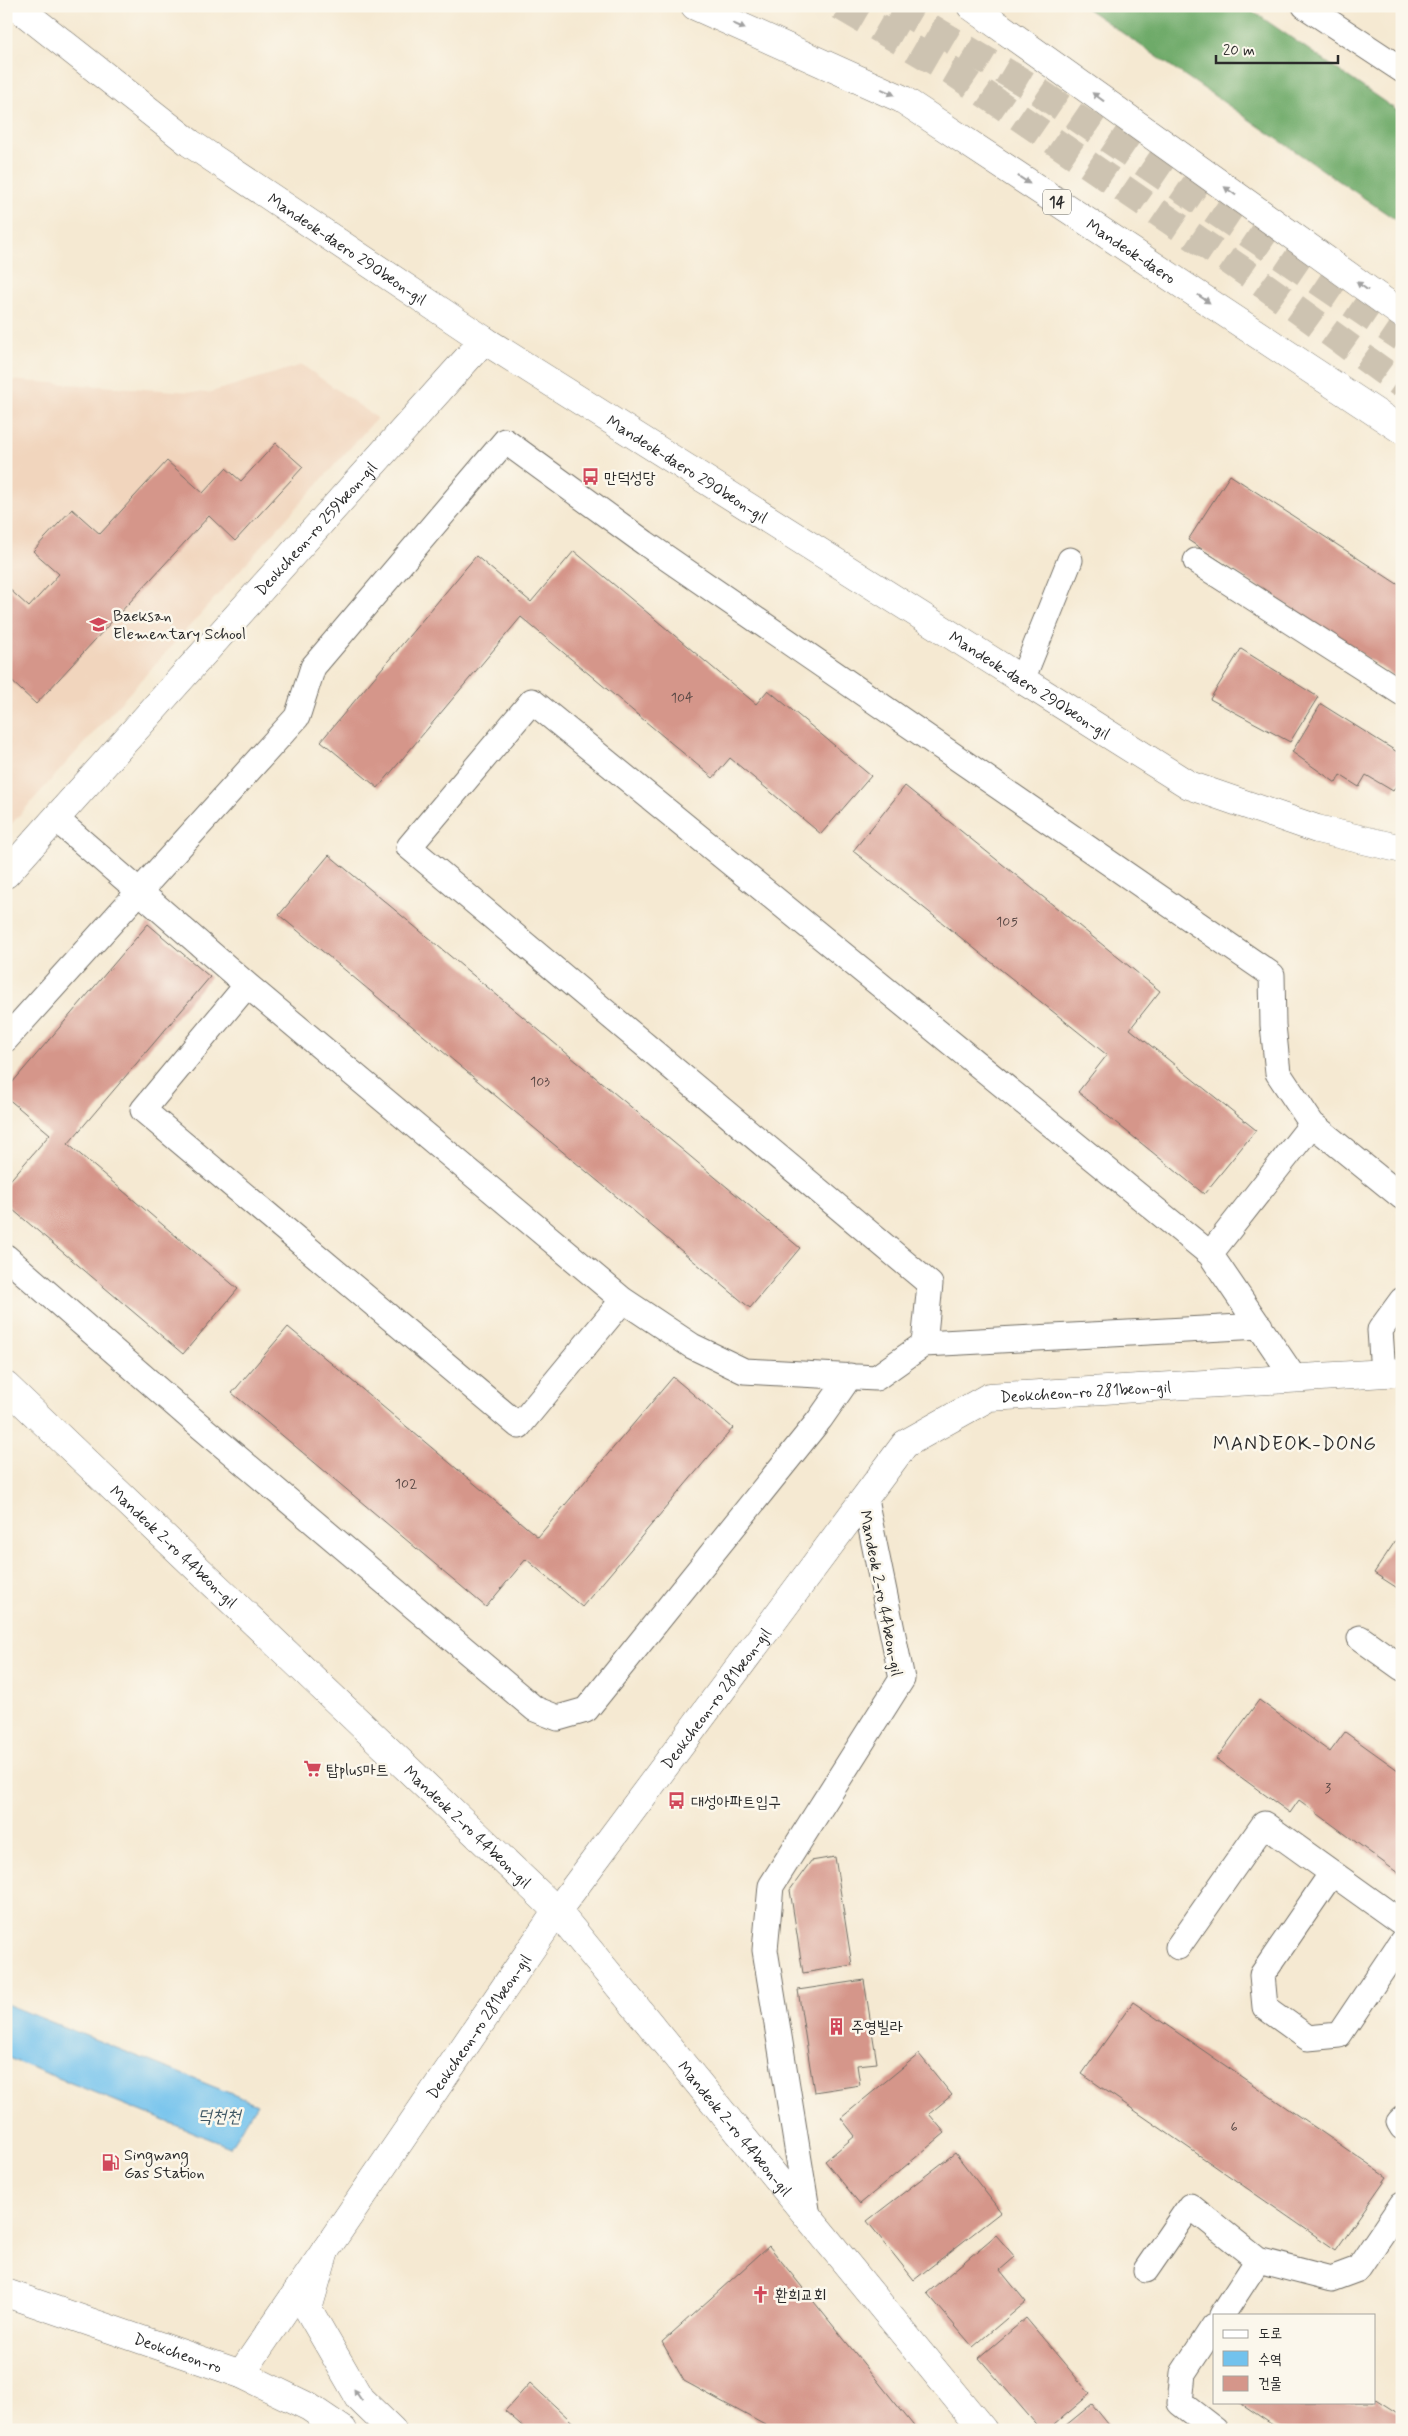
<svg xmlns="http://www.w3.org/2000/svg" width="1408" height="2436" font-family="Mynerve,'Poor Story',sans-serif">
<rect width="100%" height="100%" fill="#fbf7ec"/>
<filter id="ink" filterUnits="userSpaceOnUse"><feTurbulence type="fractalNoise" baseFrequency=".02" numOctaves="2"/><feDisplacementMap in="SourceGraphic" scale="10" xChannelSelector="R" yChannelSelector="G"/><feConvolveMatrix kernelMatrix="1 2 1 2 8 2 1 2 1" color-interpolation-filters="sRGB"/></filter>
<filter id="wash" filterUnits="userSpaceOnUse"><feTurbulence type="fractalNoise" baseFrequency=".0096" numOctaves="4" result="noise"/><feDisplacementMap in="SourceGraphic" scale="20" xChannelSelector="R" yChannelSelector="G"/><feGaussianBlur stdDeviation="1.12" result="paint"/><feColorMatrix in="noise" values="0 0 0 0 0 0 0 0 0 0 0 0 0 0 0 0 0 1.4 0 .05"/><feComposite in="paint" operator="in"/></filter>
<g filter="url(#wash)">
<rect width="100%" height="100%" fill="#f5e9d2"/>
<!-- built -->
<path fill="#f1d5bd" d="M302 365 377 418 6 830V380L208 393Z"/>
<!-- forest -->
<path fill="#6eaa69" stroke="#4c6a4a" d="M1083 6H1245L1402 114V224Z"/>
<!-- water -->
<path fill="#72c2ed" stroke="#4e768c" d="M6 2004 257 2104 230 2147 6 2057Z"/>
<g id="blocks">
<!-- building -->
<path fill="#d5968a" d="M276 443 303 467 235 541 209 516 36 704 6 676V586L29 607 59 574 33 551 72 509 100 534 167 461 203 493 226 468 241 481Z
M1230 475 1402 587V681L1188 540Z
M574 551 756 704 768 690 871 776 821 834 730 758 713 778 521 617 378 788 321 741 476 556 531 602Z
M1241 649 1318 697 1290 742 1210 699Z
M1321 704 1402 755V777L1393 791 1366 775 1359 787 1340 775 1336 783 1292 752Z
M905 786 1160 991 1130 1029 1256 1130 1204 1194 1078 1092 1107 1055 853 851Z
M329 855 800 1248 750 1308 279 915Z
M148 924 210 977 68 1144 238 1289 183 1354 6 1204V1185L50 1134 6 1097V1090Z
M288 1327 538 1537 673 1377 733 1428 582 1607 526 1559 486 1607 232 1393Z
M1402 1531V1591L1374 1573Z
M1259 1700 1330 1752 1345 1732 1402 1773V1876L1299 1800 1290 1813 1216 1759Z
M835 1857 852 1965 803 1973 790 1890 811 1861Z
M864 1980 877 2063 857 2065 860 2085 814 2092 798 1990Z
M1133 2002 1387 2177 1336 2250 1082 2074Z
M919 2054 952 2095 929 2114 945 2133 860 2204 825 2161 855 2136 841 2118Z
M955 2153 1001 2212 914 2280 867 2221Z
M996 2235 1015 2257 1000 2270 1026 2302 973 2347 927 2293Z
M769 2246 917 2430H774L684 2381 662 2342Z
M1026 2318 1090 2394 1048 2430H1041L979 2358Z
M530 2383 581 2430H527L505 2411Z
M1374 2398 1402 2416V2430H1280L1239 2402H1374Z
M1092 2404 1113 2430H1060Z"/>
</g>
</g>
<g filter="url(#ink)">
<use href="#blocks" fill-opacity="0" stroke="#726e65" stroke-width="1"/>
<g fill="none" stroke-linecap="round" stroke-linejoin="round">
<!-- trunk-tunnel -->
<path stroke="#cdc3b1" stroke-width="28" stroke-dasharray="28 14" stroke-linecap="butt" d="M840 6 950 70 1251 276 1402 385
M894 6 1036 90 1402 338"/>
<defs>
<path id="service" d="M1305 6 1402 70
M1196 561 1402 693
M1022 680 1070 560
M56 819 247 985 623 1300 692 1346 744 1371 876 1378 924 1344
M247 985 143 1110 519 1426 623 1300
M6 1039 297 717 313 667 505 441 645 543 1272 975 1273 1025 1278 1073 1312 1124
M1210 1254 532 701 409 847 930 1284 924 1344 1260 1326
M6 1257 193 1420 535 1709 558 1718 586 1710 820 1419 850 1376
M1383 1373 1380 1330 1402 1300
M1295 1379 1210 1254 1312 1124 1402 1197
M1360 1638 1402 1668
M1332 1873 1262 1975 1265 2007 1308 2038 1339 2035 1402 1941
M1178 1947 1264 1824 1402 1923
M1402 2119 1399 2122 1402 2127
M808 2216 765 1950 771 1886 902 1679 865 1499
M1146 2270 1190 2206 1258 2260
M1222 2315 1258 2260 1331 2279 1358 2269 1402 2204
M1214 2326 1183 2373 1180 2403 1215 2430"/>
<g id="minor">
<path id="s1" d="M16 6 190 143 484 340 1189 785 1317 829 1402 849"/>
<path id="s2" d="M6 874 484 340"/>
<path id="s3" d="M6 1386 557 1911 983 2430"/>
</g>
<g id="tertiary">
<path id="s4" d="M241 2374 557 1911 905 1444 989 1397 1402 1372"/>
</g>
<g id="secondary">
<path d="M325 2251 308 2309 360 2399 392 2430"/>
<path id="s5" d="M6 2293 241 2374 309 2407 343 2430"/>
</g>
<g id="primary">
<path id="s6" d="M695 6 902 99 1402 430"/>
<path d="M971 6 1402 314"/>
</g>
</defs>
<!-- service casing -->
<use href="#service" stroke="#726e65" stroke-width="27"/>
<!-- minor casing -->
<use href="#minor" stroke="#726e65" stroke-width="29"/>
<!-- tertiary casing -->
<use href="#tertiary" stroke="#726e65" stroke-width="29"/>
<!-- secondary casing -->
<use href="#secondary" stroke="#726e65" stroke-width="29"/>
<!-- primary casing -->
<use href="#primary" stroke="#726e65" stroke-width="29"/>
<!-- service -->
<use href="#service" stroke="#fff" stroke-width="25"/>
<!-- minor -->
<use href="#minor" stroke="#fff" stroke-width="28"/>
<!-- tertiary -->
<use href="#tertiary" stroke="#fff" stroke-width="28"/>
<!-- secondary -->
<use href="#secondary" stroke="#fff" stroke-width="28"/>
<!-- primary -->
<use href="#primary" stroke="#fff" stroke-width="28"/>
</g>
<!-- one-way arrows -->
<defs><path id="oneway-solid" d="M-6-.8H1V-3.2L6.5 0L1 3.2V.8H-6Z" transform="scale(1.25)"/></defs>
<g fill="#a0a0a0">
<use href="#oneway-solid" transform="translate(739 26) rotate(24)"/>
<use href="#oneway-solid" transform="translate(888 92) rotate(24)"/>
<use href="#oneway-solid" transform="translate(1098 97) rotate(-144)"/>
<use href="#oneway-solid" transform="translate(1024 180) rotate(34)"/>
<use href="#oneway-solid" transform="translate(1230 191) rotate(-144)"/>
<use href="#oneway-solid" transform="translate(1362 286) rotate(-144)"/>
<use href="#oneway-solid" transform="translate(1204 299) rotate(34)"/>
<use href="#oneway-solid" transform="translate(358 2395) rotate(-124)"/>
</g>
</g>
<!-- icons -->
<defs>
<symbol id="bus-bare" viewBox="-9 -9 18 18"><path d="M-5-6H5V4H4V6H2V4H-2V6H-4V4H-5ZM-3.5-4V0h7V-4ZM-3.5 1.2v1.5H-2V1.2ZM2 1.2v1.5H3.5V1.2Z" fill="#d1495b" stroke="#fbf7ec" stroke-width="2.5" paint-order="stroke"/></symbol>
<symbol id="school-bare" viewBox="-9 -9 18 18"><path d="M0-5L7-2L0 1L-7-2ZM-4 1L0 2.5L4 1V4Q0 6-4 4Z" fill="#d1495b" stroke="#fbf7ec" stroke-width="2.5" paint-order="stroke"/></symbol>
<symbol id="supermarket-bare" viewBox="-9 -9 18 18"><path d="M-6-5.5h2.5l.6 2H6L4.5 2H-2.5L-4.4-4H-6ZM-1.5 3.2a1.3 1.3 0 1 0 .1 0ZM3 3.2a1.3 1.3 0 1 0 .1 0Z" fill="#d1495b" stroke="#fbf7ec" stroke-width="2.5" paint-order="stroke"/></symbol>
<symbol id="building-bare" viewBox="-9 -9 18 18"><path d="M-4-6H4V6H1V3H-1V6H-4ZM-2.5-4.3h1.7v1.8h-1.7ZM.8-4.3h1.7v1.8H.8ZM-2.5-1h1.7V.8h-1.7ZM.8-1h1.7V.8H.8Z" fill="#d1495b" stroke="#fbf7ec" stroke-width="2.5" paint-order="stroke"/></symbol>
<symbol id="fuel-bare" viewBox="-9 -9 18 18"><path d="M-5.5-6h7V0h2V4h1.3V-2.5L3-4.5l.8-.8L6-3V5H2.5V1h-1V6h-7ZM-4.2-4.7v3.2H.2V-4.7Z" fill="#d1495b" stroke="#fbf7ec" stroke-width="2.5" paint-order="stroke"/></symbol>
<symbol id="church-bare" viewBox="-9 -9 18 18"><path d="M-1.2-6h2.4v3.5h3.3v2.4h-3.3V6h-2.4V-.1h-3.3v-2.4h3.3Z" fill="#d1495b" stroke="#fbf7ec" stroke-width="2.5" paint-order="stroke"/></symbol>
</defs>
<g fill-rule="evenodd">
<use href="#bus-bare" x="578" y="464" width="25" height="25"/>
<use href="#school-bare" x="86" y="612" width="25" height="25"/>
<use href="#supermarket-bare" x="300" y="1756" width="25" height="25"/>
<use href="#bus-bare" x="664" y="1788" width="25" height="25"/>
<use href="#building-bare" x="824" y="2014" width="25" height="25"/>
<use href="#fuel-bare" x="98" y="2150" width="25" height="25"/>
<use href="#church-bare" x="748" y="2282" width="25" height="25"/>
</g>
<g text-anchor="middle" stroke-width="5" stroke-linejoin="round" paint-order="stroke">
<!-- number labels -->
<g font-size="14" fill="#564643">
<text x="682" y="702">104</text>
<text x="1007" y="926">105</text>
<text x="540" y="1086">103</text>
<text x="406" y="1488">102</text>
<text x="1328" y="1792">3</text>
<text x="1234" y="2131">6</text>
</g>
<!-- shield labels -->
<rect fill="#fbf7ec" stroke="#696865" stroke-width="1" x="1043" y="189.5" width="28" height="25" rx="4"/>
<g font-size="15" font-weight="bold" fill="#2b2b2b">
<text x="1057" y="207">14</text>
</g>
<!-- street labels -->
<g font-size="16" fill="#2b2b2b" stroke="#fbf7ec">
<text dy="6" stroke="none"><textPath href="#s1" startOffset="411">Mandeok-daero 290beon-gil</textPath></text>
<text dy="6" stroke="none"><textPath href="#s6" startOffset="502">Mandeok-daero</textPath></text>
<text dy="6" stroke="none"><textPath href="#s1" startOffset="816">Mandeok-daero 290beon-gil</textPath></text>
<text dy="6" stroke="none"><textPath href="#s2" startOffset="464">Deokcheon-ro 259beon-gil</textPath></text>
<text dy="6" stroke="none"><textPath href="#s1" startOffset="1221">Mandeok-daero 290beon-gil</textPath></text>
<text dy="6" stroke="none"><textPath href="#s4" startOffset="1336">Deokcheon-ro 281beon-gil</textPath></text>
<text dy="6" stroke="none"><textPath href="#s3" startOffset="232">Mandeok 2-ro 44beon-gil</textPath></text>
<text transform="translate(882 1593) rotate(79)" y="6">Mandeok 2-ro 44beon-gil</text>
<text dy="6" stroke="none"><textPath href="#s4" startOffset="826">Deokcheon-ro 281beon-gil</textPath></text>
<text dy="6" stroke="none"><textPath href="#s3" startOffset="638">Mandeok 2-ro 44beon-gil</textPath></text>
<text dy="6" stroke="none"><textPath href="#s4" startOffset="421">Deokcheon-ro 281beon-gil</textPath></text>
<text dy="6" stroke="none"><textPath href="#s3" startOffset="1042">Mandeok 2-ro 44beon-gil</textPath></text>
<text dy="6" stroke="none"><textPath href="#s5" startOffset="182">Deokcheon-ro</textPath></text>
</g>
<!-- poi labels -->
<g font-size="16" fill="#2b2b2b" stroke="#fbf7ec" text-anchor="start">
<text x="604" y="483">만덕성당</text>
<text x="113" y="621">Baeksan<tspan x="113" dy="18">Elementary School</tspan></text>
<text x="326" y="1775">탑plus마트</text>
<text x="691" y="1807">대성아파트입구</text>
<text x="851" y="2032">주영빌라</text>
<text x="124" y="2160">Singwang<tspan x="124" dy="18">Gas Station</tspan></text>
<text x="775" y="2300">환희교회</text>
</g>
<!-- water labels -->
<g font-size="18" font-style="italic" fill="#405865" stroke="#fbf7ec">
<text x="219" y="2122">덕천천</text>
</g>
<!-- quarter labels -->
<g font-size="19" letter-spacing="1" fill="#2b2b2b" stroke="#fbf7ec">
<text x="1295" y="1450">MANDEOK-DONG</text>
</g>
</g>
<!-- margin -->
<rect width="1408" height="2436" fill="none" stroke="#fbf7ec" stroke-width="25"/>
<!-- legend -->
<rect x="1213" y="2314" width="162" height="90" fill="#fbf7ec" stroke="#a8a59f"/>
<rect x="1223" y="2330" width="25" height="8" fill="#ffffff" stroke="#a8a59f"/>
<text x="1258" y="2338" font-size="15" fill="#2b2b2b">도로</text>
<rect x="1223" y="2351" width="25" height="15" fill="#72c2ed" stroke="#a8a59f"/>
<text x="1258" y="2364" font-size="15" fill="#2b2b2b">수역</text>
<rect x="1223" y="2376" width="25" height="15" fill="#d5968a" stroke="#a8a59f"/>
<text x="1258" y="2388" font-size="15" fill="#2b2b2b">건물</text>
<!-- scale -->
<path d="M1216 55v8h122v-8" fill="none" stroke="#2b2b2b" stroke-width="2.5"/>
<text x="1223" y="55" font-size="15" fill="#2b2b2b" stroke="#fbf7ec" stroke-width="4" paint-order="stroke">20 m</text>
</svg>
